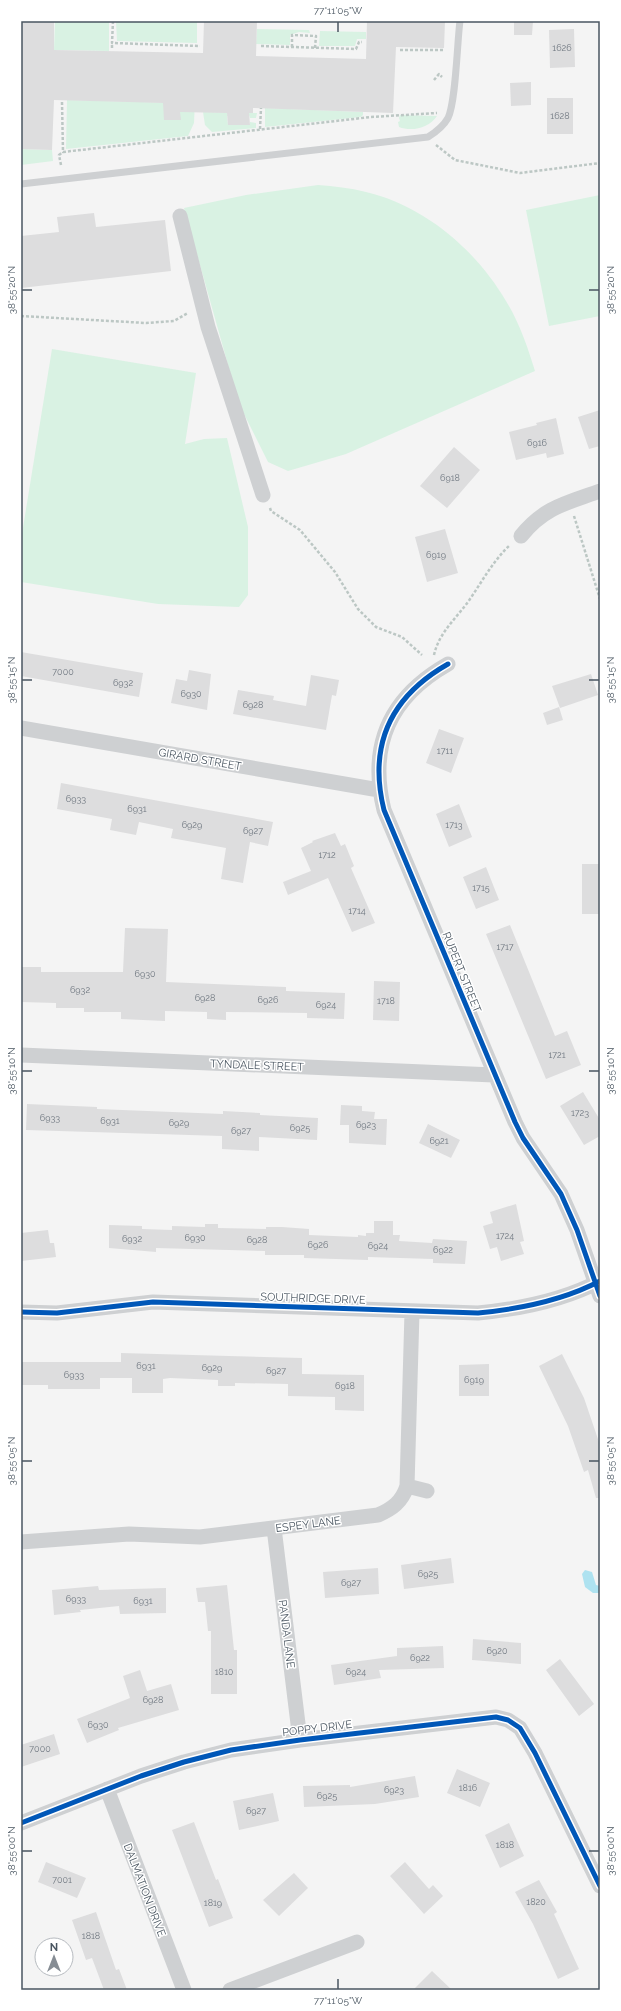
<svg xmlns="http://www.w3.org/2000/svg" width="621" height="2011" font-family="Raleway,sans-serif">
<rect width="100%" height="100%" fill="#f4f4f4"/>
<!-- green -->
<path fill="#d9f2e3" d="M55 21H109V51L54 50Z
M116 21H197V43L117 41Z
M257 29 309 30 310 33 299 32 290 35V45L256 44Z
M320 31 366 32V39H357L355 46H319Z
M67 100 179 103 195 101 194 123 188 136 66 149Z
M265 108 363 112V115L361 117 265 127Z
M203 112 257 113 256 118H250L249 115 227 116 228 125H250V122L256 123V128L212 132 205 125Z
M400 115 437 116C429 128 412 132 399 127L398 122 400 121 399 118Z
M21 149 52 150 53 161 21 165Z
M318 185C334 186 350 188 366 192 425 206 476 250 506 301 519 322 528 348 535 371L346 454 288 471 268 462 239 404 184 208 246 195Z
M600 195V316L549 326 526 210Z
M52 349 196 373 185 444 204 439 227 438 248 527V595L239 607 158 604 21 582V540Z"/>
<!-- water -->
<path fill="#aee2f0" d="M585 1570 592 1572 596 1585 600 1586V1593H593L585 1587 582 1574Z"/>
<!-- building -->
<path fill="#ddddde" d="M21 21H54V50L203 53 204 21H257L256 56 366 59 367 21H445L444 48 396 47 393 113 253 108V113H249L250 125H228L227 113 180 112 181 120H164L163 103 54 100 52 150 21 149Z
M514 21H533L532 35H514Z
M574 29 575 67 550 68 549 30Z
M531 82V105L511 106 510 83Z
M547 98H573V134H547Z
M94 213 96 227 165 220 171 271 21 288V236L59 232 57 217Z
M600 410V446L589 449 578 417Z
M556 418 564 454 547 458 546 453 516 460 509 432 537 425 536 423Z
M454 447 480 470 447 508 420 486Z
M445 529 458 573 427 582 415 537Z
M21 652 143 673 139 697 21 676Z
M189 670 211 674 207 710 171 703 176 679 187 681Z
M591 674 598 695 560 708 552 686Z
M311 675 339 680 336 696 332 695 326 730 233 714 238 690 274 696 273 700 306 706Z
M559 707 563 720 547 725 543 713Z
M439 729 464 738 451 773 426 763Z
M61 783 273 822 268 846 250 842 243 883 221 879 226 848 171 838 173 829 139 822 136 835 110 830 112 819 57 809Z
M459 804 472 837 449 847 436 814Z
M335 833 341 846 345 844 354 866 351 868 375 923 352 932 328 878 288 895 283 882 311 871 301 848 313 842 312 841Z
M582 864H600V914H582Z
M486 867 499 900 476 909 463 877Z
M510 925 555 1036 567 1031 581 1065 546 1079 486 934Z
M125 928 168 929 166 982 286 987V991L345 993 344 1019 307 1018V1013L226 1012V1020L207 1019V1012L165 1011V1021L121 1019V1012H84V1008H56V1003L21 1002V967H41V972H123Z
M374 981 400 982 399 1021 373 1020Z
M583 1092 600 1120V1136L584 1145 560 1106Z
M27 1104 97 1107V1109L223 1114V1111L260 1113V1115L318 1118 317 1140 259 1137V1151L222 1149V1136L26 1130Z
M341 1105 362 1106V1111L375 1112 374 1119H387L386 1145 349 1143V1125H340Z
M428 1124 460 1140 451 1158 419 1143Z
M516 1204 524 1241 520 1242 524 1254 501 1261 497 1247 490 1249 483 1226 493 1223 490 1212Z
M374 1221H393V1235H400L399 1241 432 1243 433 1239 467 1241 465 1264 433 1263V1259L368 1257V1260L304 1258V1255H265V1251L156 1248V1252L109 1248V1225L142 1226V1229L172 1230V1226L205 1227V1224H218V1228L266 1229V1227H282L309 1229V1235L358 1237V1235L366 1236V1233H374Z
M48 1230 50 1243H54L56 1257 21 1261V1233Z
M121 1353 302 1358V1374L364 1375V1411L335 1410V1397L288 1396V1384L235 1383V1386H218V1380L170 1378 163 1379V1393H132V1378H100V1389H48V1385H21V1362H121Z
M562 1354 584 1398 600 1445V1498H596L588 1470 584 1472 568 1426 539 1366Z
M489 1364V1396H459V1365Z
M451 1558 454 1583 404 1589 401 1565Z
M378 1568 379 1594 325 1598 323 1572Z
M227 1585 234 1650H237V1694H211V1631H208L205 1602H198L196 1588Z
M98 1586 99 1590 166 1588V1613L120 1614 119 1606 80 1610 81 1612 54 1615 52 1590Z
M473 1639 521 1643V1664L472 1660Z
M443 1646 444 1668 379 1670 381 1678 334 1685 331 1665 397 1656V1648Z
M560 1659 594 1704 579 1716 546 1670Z
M140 1670 147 1691 171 1684 179 1710 118 1728 119 1730 87 1743 77 1719 130 1698 123 1676Z
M54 1734 60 1754 21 1767V1745Z
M457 1769 490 1783 480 1807 447 1793Z
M415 1776 419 1797 375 1804 304 1807 303 1786 350 1785V1787Z
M273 1793 279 1821 239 1830 233 1801Z
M194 1822 216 1880 218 1879 233 1918 209 1927 172 1830Z
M509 1823 524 1856 500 1868 485 1835Z
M46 1862 86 1878 77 1898 38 1882Z
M405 1862 429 1889 433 1885 443 1896 424 1914 390 1876Z
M294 1873 308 1888 279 1916 263 1900Z
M539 1880 557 1912 554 1914 579 1969 558 1979 533 1924 515 1892Z
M96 1912 116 1970 119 1969 127 1990H104L92 1958 86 1960 72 1920Z
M432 1971 452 1990H413Z"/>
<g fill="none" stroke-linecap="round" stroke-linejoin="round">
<!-- path -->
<path stroke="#bcc7c4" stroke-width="2.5" stroke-dasharray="3 2" stroke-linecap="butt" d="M113 21 112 43 200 46
M261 46 356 49 359 42H362
M292 47V35L316 36 315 48
M112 48V43
M400 50H445
M434 80 439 74 442 77
M62 102 63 152 371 117 437 113
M260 129 261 108
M436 145 455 160 520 173 600 163
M61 165 59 155 63 152
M21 316 146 323 174 321 188 313
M270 508 271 511 300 530 335 572 358 609 376 627 402 637 422 655
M574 516 600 599
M434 655C439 632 457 618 470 599 483 580 493 561 510 545"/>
<!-- lane -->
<path stroke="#ced0d2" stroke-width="7" d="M21 184 428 137C436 132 443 127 448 118 456 102 457 43 460 21"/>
<!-- street -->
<path stroke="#ced0d2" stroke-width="15" d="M180 216 208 327 263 495
M521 536C544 507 567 503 600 491
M448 664C390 697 368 745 384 810L515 1122 523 1138 561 1194 577 1230 600 1296
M21 728 379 790
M21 1055 494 1075
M21 1312 57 1313 153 1302 478 1313C520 1309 562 1301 600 1281
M407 1486 427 1491
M274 1528 300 1740
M21 1542 129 1534 200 1537 378 1515C392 1509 402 1502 407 1486L412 1312
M107 1789 184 1990
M21 1823 141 1776 184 1762 231 1750 300 1740 496 1717 508 1720 520 1728 535 1753 600 1886
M230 1990 357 1942"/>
<defs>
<path id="cycleway" d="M448 664C390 697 368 745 384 810L515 1122 523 1138 561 1194 577 1230 600 1296
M21 1312 57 1313 153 1302 478 1313C520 1309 562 1301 600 1281
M21 1823 141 1776 184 1762 231 1750 300 1740 496 1717 508 1720 520 1728 535 1753 600 1886"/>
</defs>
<!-- cycleway casing -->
<use href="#cycleway" stroke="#fff" stroke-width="8"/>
<!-- cycleway -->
<use href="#cycleway" stroke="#0057b8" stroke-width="5"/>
</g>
<!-- ticks -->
<path fill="none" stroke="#4a5661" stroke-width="1.5" d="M338 22V32M22 290H32M589 290H599M22 680H32M589 680H599M22 1071H32M589 1071H599M22 1461H32M589 1461H599M22 1851H32M589 1851H599M338 1979V1989"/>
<g text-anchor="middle" stroke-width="3" stroke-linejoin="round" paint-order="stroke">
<!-- number labels -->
<g font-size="9" fill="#707881">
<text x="562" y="51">1626</text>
<text x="560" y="119">1628</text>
<text x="537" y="446">6916</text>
<text x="450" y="481">6918</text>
<text x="436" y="558">6919</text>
<text x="63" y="675">7000</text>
<text x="123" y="686">6932</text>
<text x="191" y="697">6930</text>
<text x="253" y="708">6928</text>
<text x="445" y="754">1711</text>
<text x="76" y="802">6933</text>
<text x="137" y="812">6931</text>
<text x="192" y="828">6929</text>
<text x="454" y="828">1713</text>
<text x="253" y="834">6927</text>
<text x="327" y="858">1712</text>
<text x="481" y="891">1715</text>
<text x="357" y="914">1714</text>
<text x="505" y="950">1717</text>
<text x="145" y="977">6930</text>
<text x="80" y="993">6932</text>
<text x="205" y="1001">6928</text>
<text x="268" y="1003">6926</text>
<text x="386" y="1004">1718</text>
<text x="326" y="1008">6924</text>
<text x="557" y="1058">1721</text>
<text x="580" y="1116">1723</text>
<text x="50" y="1121">6933</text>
<text x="110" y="1124">6931</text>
<text x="179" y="1126">6929</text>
<text x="366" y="1128">6923</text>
<text x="300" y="1131">6925</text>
<text x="241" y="1134">6927</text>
<text x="439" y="1144">6921</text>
<text x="505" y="1239">1724</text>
<text x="195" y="1241">6930</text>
<text x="132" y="1242">6932</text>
<text x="257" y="1243">6928</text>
<text x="318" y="1248">6926</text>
<text x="378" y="1249">6924</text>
<text x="443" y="1253">6922</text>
<text x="146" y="1369">6931</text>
<text x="212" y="1371">6929</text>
<text x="276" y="1374">6927</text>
<text x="74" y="1378">6933</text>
<text x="474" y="1383">6919</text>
<text x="345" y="1389">6918</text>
<text x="428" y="1577">6925</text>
<text x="351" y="1586">6927</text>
<text x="76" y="1602">6933</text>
<text x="143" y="1604">6931</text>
<text x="497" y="1654">6920</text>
<text x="420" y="1661">6922</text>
<text x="224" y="1675">1810</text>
<text x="356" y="1675">6924</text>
<text x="153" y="1703">6928</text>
<text x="98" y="1728">6930</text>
<text x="40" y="1752">7000</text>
<text x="468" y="1791">1816</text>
<text x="394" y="1793">6923</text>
<text x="327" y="1799">6925</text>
<text x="256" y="1814">6927</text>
<text x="505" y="1848">1818</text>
<text x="62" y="1883">7001</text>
<text x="536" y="1905">1820</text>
<text x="213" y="1906">1819</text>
<text x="91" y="1939">1818</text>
</g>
<!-- street labels -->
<g font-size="11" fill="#4a5661" stroke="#fff">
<text transform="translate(200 759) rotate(10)" y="4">GIRARD STREET</text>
<text transform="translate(462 972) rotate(68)" y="4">RUPERT STREET</text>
<text transform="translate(257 1065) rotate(2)" y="4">TYNDALE STREET</text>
<text transform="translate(313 1298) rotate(2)" y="4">SOUTHRIDGE DRIVE</text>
<text transform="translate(308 1524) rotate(-7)" y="4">ESPEY LANE</text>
<text transform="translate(287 1634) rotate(83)" y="4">PANDA LANE</text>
<text transform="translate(317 1728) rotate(-7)" y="4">POPPY DRIVE</text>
<text transform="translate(145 1890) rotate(69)" y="4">DALMATION DRIVE</text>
</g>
</g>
<!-- border -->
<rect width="621" height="2011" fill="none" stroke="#ffffff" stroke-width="44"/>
<!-- north arrow -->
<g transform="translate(54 1957)"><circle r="19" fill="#ffffff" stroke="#b7bbc0"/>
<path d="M0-3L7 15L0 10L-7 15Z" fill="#868d94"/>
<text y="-6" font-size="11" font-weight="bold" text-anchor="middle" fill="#4a5661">N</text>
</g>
<rect x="22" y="22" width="577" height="1967" fill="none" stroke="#4a5661" stroke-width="1.5"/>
<g font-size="10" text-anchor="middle" fill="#4a5661">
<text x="338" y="14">77°11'05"W</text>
<text transform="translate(11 290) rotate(-90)" y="4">38°55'20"N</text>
<text transform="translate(610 290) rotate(-90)" y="4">38°55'20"N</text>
<text transform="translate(11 680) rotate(-90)" y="4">38°55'15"N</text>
<text transform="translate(610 680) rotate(-90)" y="4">38°55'15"N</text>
<text transform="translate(11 1071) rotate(-90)" y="4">38°55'10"N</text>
<text transform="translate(610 1071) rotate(-90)" y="4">38°55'10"N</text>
<text transform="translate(11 1461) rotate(-90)" y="4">38°55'05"N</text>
<text transform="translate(610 1461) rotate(-90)" y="4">38°55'05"N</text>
<text transform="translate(11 1851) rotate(-90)" y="4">38°55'00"N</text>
<text transform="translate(610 1851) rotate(-90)" y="4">38°55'00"N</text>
<text x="338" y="2004">77°11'05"W</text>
</g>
</svg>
